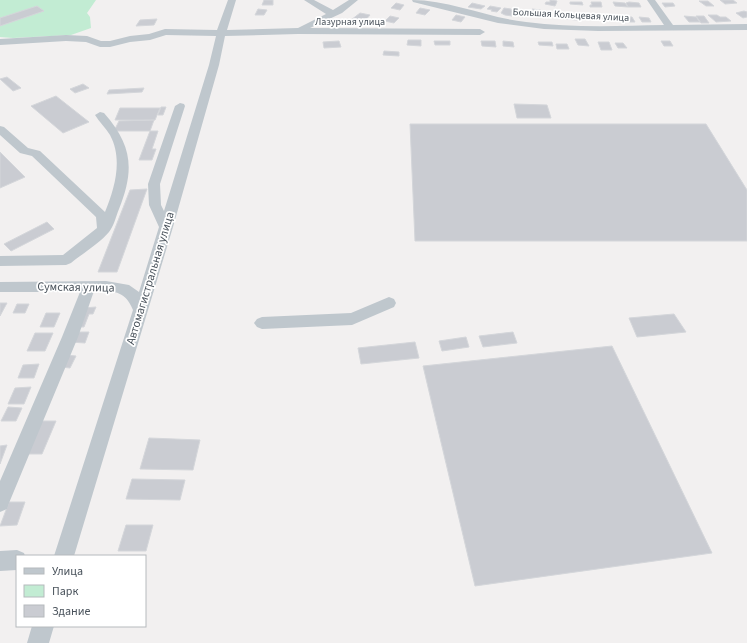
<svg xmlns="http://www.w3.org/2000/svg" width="747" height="643" font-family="'Source Sans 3',sans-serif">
<rect width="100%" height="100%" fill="#f2f0f0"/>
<!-- green -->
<path fill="#c2ecd3" d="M0 0H96L87 13 90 17 91 28 71 35 13 38 0 37Z"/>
<!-- building -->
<path fill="#caccd2" stroke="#d4d6da" d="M264 0H273V5H262Z
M550 0 557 1 556 4 555 6 545 4 546 2H550Z
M720 0H733L737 3 725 4Z
M699 1H708L714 6H706Z
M570 2H582L583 5 570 4Z
M591 2H601L602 7H590V5H592Z
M613 2 625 3 628 7 615 6Z
M629 2 639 3 641 7H628L626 3Z
M396 3 404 5 400 10 391 8Z
M472 3 485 6 481 9 468 7Z
M662 3H673L675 6 665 7Z
M37 6 44 11 0 26V18Z
M490 6 501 8 497 12 491 11 492 10 487 9Z
M420 8 430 10 425 15 416 13Z
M504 8 511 9V10L515 11 512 16 505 15 501 13Z
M258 9 267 10 264 15H255Z
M532 9 541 10 542 15 533 14Z
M744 11 747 12V17L743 18 736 13Z
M360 13 370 15 364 22 351 20Z
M566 14H576L577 20 566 19Z
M456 15 465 17 461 22 452 20Z
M708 15H717L720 17H726L731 21 716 22Z
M390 16 399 18 394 23 385 21Z
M601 16 614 17 617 21H604Z
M684 16 696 17 700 22H689Z
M696 16H704L709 23H701Z
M621 17H632L635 22H624Z
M639 17 649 18 651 22H642Z
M157 19 154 25 136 26 140 20Z
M575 39H585L589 46 578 45Z
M408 40H421V46L407 45Z
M339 41 341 47 324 48 323 42Z
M434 41H450V45H435Z
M481 41H495L496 47 482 46Z
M503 41 513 42 514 47 503 46Z
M661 41H670L673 46H664Z
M538 42H552L553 46 539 45Z
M598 42H609L612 50H601Z
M615 43H623L627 48H618Z
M556 44H567L569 49H557Z
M384 51 399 52V56L383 55Z
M7 77 21 88 13 91 0 79Z
M83 84 89 88 75 93 70 89Z
M144 88 142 92 107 94 109 90Z
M56 96 89 122 63 133 31 106Z
M514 104 547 105 551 118H517Z
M161 107H166L163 115H158Z
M120 108H160L155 120H115Z
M154 120 150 131H114L119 121Z
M410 124H706L747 190V241H415Z
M150 131H158L152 149H156L152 160H139Z
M0 152 25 177 0 188Z
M147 189 117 272H98L130 190Z
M47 222 54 229 11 251 4 244Z
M0 303H7L0 316Z
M17 304H29L25 313H13Z
M96 307 93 314H89L84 327H76L83 308Z
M46 313H60L54 327H40Z
M674 314 686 332 637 337 629 318Z
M74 332H89L85 343 70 342Z
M513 332 517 343 483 347 479 336Z
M35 333H53L45 351H27Z
M466 337 469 347 442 351 439 341Z
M415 342 419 358 361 364 358 348Z
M612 346 712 553 475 586 423 366Z
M66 355 76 356 70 368 61 367Z
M39 364 34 378H18L23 365Z
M31 387 24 404H8L15 388Z
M8 407 22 408 16 421H1Z
M41 421H56L42 454H27Z
M149 438 200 440 193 470 140 469Z
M7 445 0 464V446Z
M132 479 185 480 180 500 126 499Z
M9 502H25L17 525 0 526Z
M126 525H153L146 551H118Z"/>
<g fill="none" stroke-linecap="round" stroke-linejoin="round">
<!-- minor -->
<path fill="#bfc7cd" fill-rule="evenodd" d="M228 0H236L227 30 298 28 326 14 304 0H314L333 10 349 0H358L342 13 310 28 480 29 485 32 480 35 298 34 225 36 219 65 173 227 74 556H54L133 310C125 290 113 291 94 291L78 337 9 503 7 509 0 512V481L62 337 80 292H0V282L106 281 129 285 139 292 159 227 149 205 148 184 175 106 180 103 184 104 185 106 160 184 161 205 164 211 209 65 216 36 166 35 150 40 130 42 110 47H100L86 42 66 41 0 45V39L66 35 87 36 101 41H110L130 36 149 34 165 29 217 30Z
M412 0C450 0 488 18 526 22 571 28 618 26 664 25L647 0H655L673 25 747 24V30L598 31 544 29 498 23 413 2Z
M100 112 104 113C132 145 135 169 119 209 116 216 114 226 109 232 100 243 82 254 71 263L66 265 0 266V256L63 255 97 228 96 217 32 156 20 153 0 135V126L4 127 28 148 40 151 105 212C115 188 123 159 110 135 106 128 99 122 95 115Z
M389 297 394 299 396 303 394 307 352 325 262 329 257 327 254 323 257 319 262 317 351 313Z
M17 550 24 553 25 556H17V570L0 571V551Z
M32 626H54L49 643H27Z"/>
</g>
<g text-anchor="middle" stroke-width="3.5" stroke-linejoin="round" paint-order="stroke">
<!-- far-street labels -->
<g font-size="10" fill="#49525b" stroke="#fff">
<text transform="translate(571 14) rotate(3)" y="4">Большая Кольцевая улица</text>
<text x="350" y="25">Лазурная улица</text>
</g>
<!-- street labels -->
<g font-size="12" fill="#49525b" stroke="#fff">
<text transform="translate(150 278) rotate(-73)" y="4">Автомагистральная улица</text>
<text transform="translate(76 287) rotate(1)" y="4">Сумская улица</text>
</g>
</g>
<!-- legend -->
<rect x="16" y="555" width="130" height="72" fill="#ffffff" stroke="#b6babd"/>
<rect x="24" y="568" width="20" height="6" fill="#bfc7cd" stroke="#b6babd"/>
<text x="52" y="575" font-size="12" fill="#49525b">Улица</text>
<rect x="24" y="585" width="20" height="12" fill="#c2ecd3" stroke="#b6babd"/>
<text x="52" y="595" font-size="12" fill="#49525b">Парк</text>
<rect x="24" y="605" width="20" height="12" fill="#caccd2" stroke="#b6babd"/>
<text x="52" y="615" font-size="12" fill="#49525b">Здание</text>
</svg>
